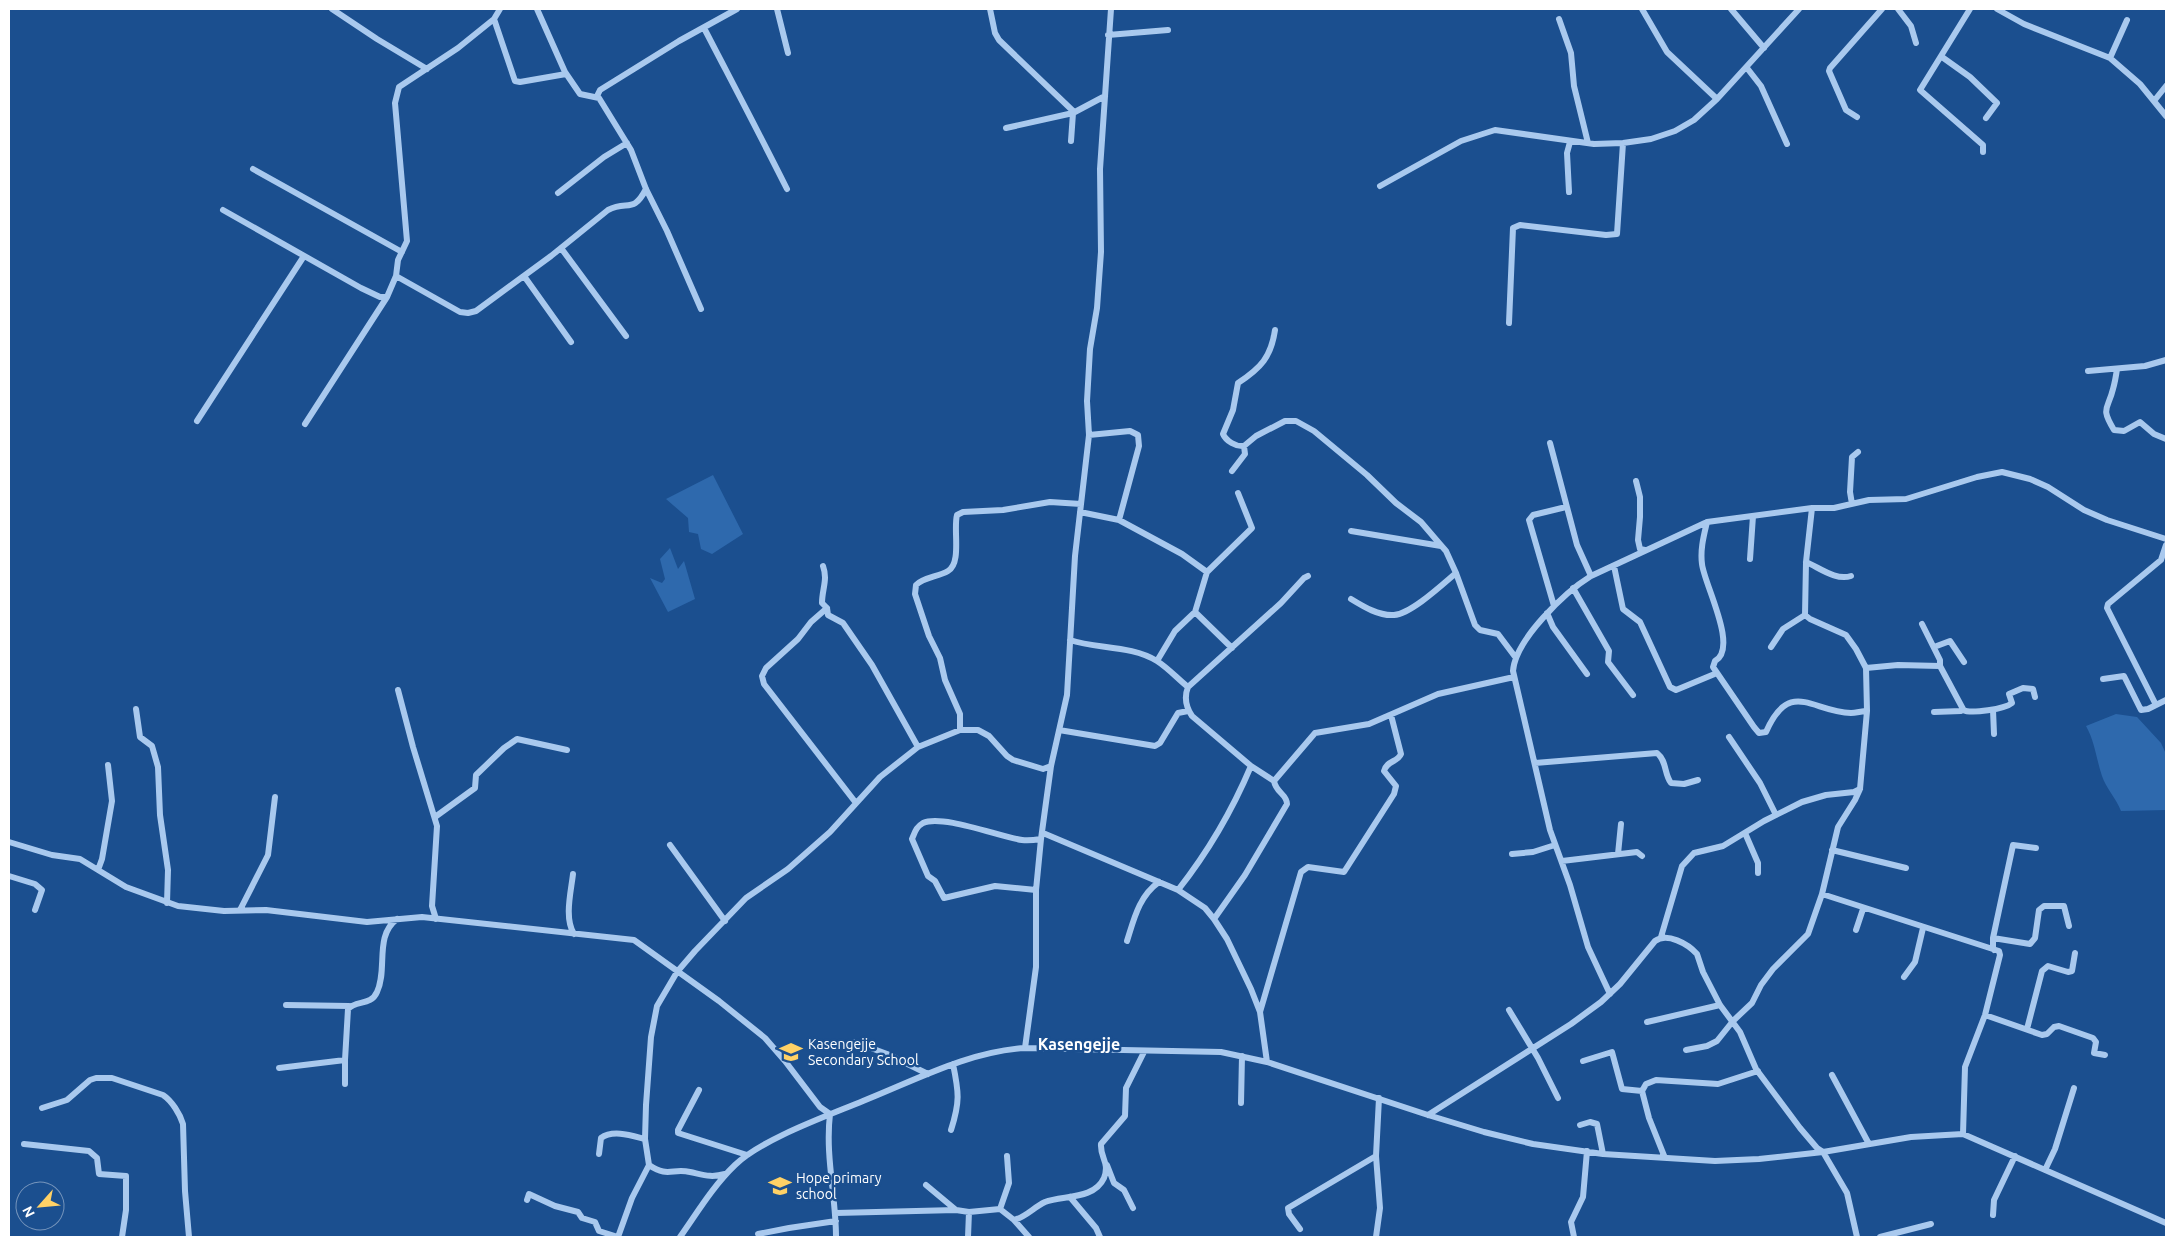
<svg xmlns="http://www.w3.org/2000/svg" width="2175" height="1246" font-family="Ubuntu,sans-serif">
<rect width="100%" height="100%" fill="#1b4f8f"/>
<!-- green -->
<path fill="#2e69ad" d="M713 475 743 534 712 554 701 549 698 534 689 532 688 518 666 499Z
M670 548 678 569 684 561 695 599 668 612 650 578 662 583 665 579 660 559Z
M2116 714 2137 717 2161 743 2166 754V810L2121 811C2116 798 2106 788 2102 776 2096 758 2095 742 2086 726Z"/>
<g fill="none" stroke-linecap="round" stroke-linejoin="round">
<!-- minor -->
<path stroke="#a9c9ee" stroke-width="6" d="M332 9 377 39 427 69
M537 9 565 72 580 94 599 98 631 150 646 189 667 231 701 309
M777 9 788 53
M990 9 995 33 999 40 1072 110 1073 113 1071 141
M1642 9 1667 52 1717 99
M1731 9 1764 48
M1898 9 1911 26 1916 43
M1970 9 1920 90 1983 145V152
M1997 9 2024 24 2110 58 2140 84 2166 116
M494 19 515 81 520 82 566 74
M1559 19 1571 53 1574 86 1588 143
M704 28C732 82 760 135 787 189
M1108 35 1168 30
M1942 57 1970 77 1997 103 1986 118
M2110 58 2127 20
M1747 68 1761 86 1787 144
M597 96 600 90 679 41 737 9
M2154 101 2166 86
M1857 117 1846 110 1829 71 1830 68 1882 9
M1006 128 1073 113 1105 96
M253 169 402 252
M1380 186 1461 141 1495 130 1594 144 1623 143 1651 139 1675 131 1694 120 1717 99 1799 9
M1569 192 1567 153 1570 142
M558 193 604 157 627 143
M223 210 361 288 380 297H387L396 276 398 260 407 241 395 103 399 87 458 48 494 19 500 9
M561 248 626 336
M396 276 460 312 468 313 476 311 551 256 608 210C628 200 633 214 646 189
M524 276 571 342
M1509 323 1513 228 1520 225 1606 235 1617 234 1623 143
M1275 330C1271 357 1261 368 1238 383L1233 410 1223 434C1226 441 1236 447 1244 446L1256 436 1285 421H1296L1314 431 1367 475 1396 503 1421 522 1439 543 1446 551 1456 573 1475 625 1480 630 1498 634 1516 658
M2117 369C2116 376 2115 382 2113 389 2108 410 2100 407 2114 430L2124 431 2140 422 2154 434 2166 439
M2088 371 2145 366 2166 360
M197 421 304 256
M305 424 387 297
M1089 435 1130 431 1138 435 1139 446 1119 520
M1550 443 1577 545 1591 576
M1232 471 1245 454 1244 446
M1636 481 1640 497V517L1638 540 1640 549 1645 550
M1852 504 1850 492 1852 457 1858 452
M1080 512 1119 520 1182 554 1207 572
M1707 522C1704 535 1700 549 1702 564 1704 584 1739 648 1715 661L1713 667 1754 727 1759 733 1766 732C1790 678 1812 712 1851 713 1856 713 1862 711 1867 711
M1351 531 1441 546
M1750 559 1753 516
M1806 562C1820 568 1836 581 1851 576
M823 566C828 580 822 589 822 603L827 608 828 615 843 623 872 665 918 747
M1614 566 1623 609 1640 622 1670 687 1676 690 1717 673
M1573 588 1609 651 1608 662 1633 695
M1351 599C1364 607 1379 616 1394 615 1411 614 1443 584 1456 573
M1554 606 1529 520 1533 515 1566 507
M827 608 811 622 798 639 766 668 762 676 764 684 856 803
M1195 612 1232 648
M1547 613 1553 627 1587 674
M1070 640C1096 649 1131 645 1157 661 1168 668 1178 679 1188 687
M1771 647 1783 629 1805 615
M1934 647 1950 641 1964 662
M1157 661 1175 631 1195 612 1207 572 1252 528 1238 493
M1866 668 1898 665 1940 666V660L1922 624
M2103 679 2124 676 2141 710 2148 709 2166 700
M398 690 413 747 437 826 432 906 436 919
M2156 705 2107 608 2108 604 2161 560 2166 545
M136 709 140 737 152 746 158 767 160 815 168 870 167 903
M1963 710C1971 714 2005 709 2012 703L2009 694 2023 688 2033 689 2035 697
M1993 710 1994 734
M1934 712 1961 711 1963 709 1940 666
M960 730V714L945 680 940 658 929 636 915 594 916 585C924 577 938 577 948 571 962 563 953 529 957 515L963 512 1003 510 1050 502 1081 504
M1059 730 1155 746 1160 743 1178 713 1188 711
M1729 737 1760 783 1776 815
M1535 763 1657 753C1667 761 1664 774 1671 783L1684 784 1698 780
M1274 781 1251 766 1192 716C1186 707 1184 697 1188 687L1281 603 1304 578 1308 576
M435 817 475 788 476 775 504 748 517 739 567 750
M1043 833 1178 890 1205 908 1214 919 1227 939 1251 989 1260 1012 1267 1062
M1745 833 1758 863V873
M9 842 52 855 80 859 126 887 178 906 224 911 266 910 367 922 422 917 634 940 719 1001 765 1038 785 1061 820 1107 830 1114C825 1156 836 1196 836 1237
M670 845 725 921
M1832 850 1906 868
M1512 854 1533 852 1555 845
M1618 854 1621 824
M1562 861 1637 852 1642 856
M98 870 102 859 112 801 108 765
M573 874C571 892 564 918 574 934
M9 876 35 884 42 890 35 910
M1036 890 995 886 944 898 935 881 928 876 912 839C915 832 916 827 923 823 942 814 1000 837 1022 840 1028 841 1035 840 1041 839
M1178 890C1208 852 1232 811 1251 766
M1822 894 1999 951 2000 955 1985 1015 1965 1067 1963 1134
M240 910 268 855 275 797
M1214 919 1245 875 1287 804C1287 794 1276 793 1274 781L1315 733 1369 724 1438 694 1514 677
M1856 930 1863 909
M1661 937 1682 866 1694 853 1723 846 1764 821 1802 802 1826 795 1854 792 1860 789
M1993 938 2030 944 2035 938 2039 910 2044 906H2064L2069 926
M1127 941C1134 919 1139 896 1159 882
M1994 950 1993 948V938L2013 845 2036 848
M1904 977 1915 962 1923 928
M1610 994 1588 947 1570 885 1550 830 1513 671C1515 640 1565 592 1591 576L1707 522 1812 508H1834L1869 500 1906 499 1977 477 2002 472 2030 479 2048 487 2084 510 2107 520 2166 539
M286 1005 349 1006
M1509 1010 1538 1058 1558 1098
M1260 1012 1301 872 1308 867 1344 872 1394 794 1396 786 1384 771C1386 761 1398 762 1401 754L1391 715
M1985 1015 2042 1035 2047 1034 2054 1027 2059 1026 2093 1038 2096 1042 2094 1053 2105 1055
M1647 1022 1720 1005
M2027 1029 2042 971 2048 966 2068 972 2072 971 2075 953
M855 1042 887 1054 928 1074
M1025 1048 1036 967V890L1041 839 1051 766 1067 695 1075 556 1089 435 1087 401 1090 349 1097 308 1101 252 1100 169 1111 9
M1686 1050 1707 1046 1717 1041 1733 1021 1752 1003 1761 985 1773 969 1808 934 1822 894 1838 827 1855 800 1860 789 1867 711 1866 668 1856 649 1846 635 1810 619 1805 615 1806 562 1812 508
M345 1060V1084
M1583 1061 1612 1052 1622 1089 1642 1091
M279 1068 345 1060 348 1009C356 1000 371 1006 377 992 388 969 374 936 397 919
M1832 1075 1869 1144
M699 1090 678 1130V1133L747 1155
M1241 1103 1242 1056
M42 1108 67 1100 90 1080 96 1078H112L163 1095C172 1101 180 1114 183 1124L185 1191 189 1237
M1428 1115 1571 1024 1601 1002 1620 984 1655 941C1667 932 1688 944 1697 954L1703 972 1720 1005 1740 1032 1756 1069 1800 1128 1817 1148 1823 1152 1847 1193 1857 1237
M1580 1125 1590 1122 1597 1124 1603 1154
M951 1130C960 1102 959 1093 953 1064
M24 1144 89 1151 97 1158 99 1174 126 1176V1210L122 1237
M599 1154 601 1138C613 1129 633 1136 645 1139
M1665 1158 1649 1118 1642 1091 1646 1084 1656 1080 1718 1084 1758 1071
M649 1165C668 1178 672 1168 690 1172 704 1175 711 1178 725 1174
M1107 1165 1114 1183 1124 1190 1133 1208
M2045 1170 2055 1149 2074 1088
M926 1185 956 1210
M1070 1197 1096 1228 1100 1237
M527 1200 529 1194 555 1206 578 1212 582 1218 595 1222 599 1231 618 1237
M1000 1209 1009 1183 1007 1156
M836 1213 956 1210 969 1212 1000 1209 1014 1220C1026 1217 1034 1207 1045 1202 1063 1195 1094 1200 1104 1178 1110 1162 1100 1158 1101 1144L1125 1116 1126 1088 1144 1052
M1993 1215 1994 1200 2015 1156
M1014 1220 1029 1237
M1300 1229 1289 1214 1288 1208 1376 1156
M758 1234 789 1228 836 1221
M618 1237 632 1198 649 1165 645 1139 646 1105 651 1037 657 1006 677 972 695 951 746 898 788 869 830 832 880 777 918 747 960 730H978L989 736 1007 756 1013 760 1043 769 1051 766
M680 1237C697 1213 713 1186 735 1165 762 1139 827 1116 863 1101 916 1080 967 1052 1025 1048L1221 1052 1267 1062 1428 1115 1484 1132 1533 1144 1603 1154 1715 1161 1759 1159 1823 1152 1911 1137 1963 1134 2166 1223
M968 1237 969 1212
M1376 1237 1380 1208 1376 1156 1379 1098
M1574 1237 1571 1222 1583 1197 1587 1151
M1880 1237 1931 1224"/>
</g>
<!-- icons -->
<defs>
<symbol id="school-bare" viewBox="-9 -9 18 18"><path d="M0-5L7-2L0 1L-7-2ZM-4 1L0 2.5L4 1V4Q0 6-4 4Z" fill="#ffd166" stroke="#1b4f8f" stroke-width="2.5" paint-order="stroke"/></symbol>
</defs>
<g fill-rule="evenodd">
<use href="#school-bare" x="775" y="1036" width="32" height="32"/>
<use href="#school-bare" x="764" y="1170" width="32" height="32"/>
</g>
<g text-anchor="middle" stroke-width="5" stroke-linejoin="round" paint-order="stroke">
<!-- poi labels -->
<g font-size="14" fill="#fff" stroke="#1b4f8f" text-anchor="start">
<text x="808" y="1049">Kasengejje<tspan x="808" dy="16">Secondary School</tspan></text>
<text x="796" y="1183">Hope primary<tspan x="796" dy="16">school</tspan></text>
</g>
<!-- quarter labels -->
<g font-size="16" font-weight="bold" fill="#fff" stroke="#1b4f8f">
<text x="1079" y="1050">Kasengejje</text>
</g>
</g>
<!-- border -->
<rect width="2175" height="1246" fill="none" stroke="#ffffff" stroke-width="20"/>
<!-- north arrow -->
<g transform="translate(40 1206) rotate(243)"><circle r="24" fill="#1b4f8f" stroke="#7695bc"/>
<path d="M0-4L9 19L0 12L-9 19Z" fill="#ffd166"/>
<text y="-8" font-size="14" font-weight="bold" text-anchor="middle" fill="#ffffff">N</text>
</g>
</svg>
